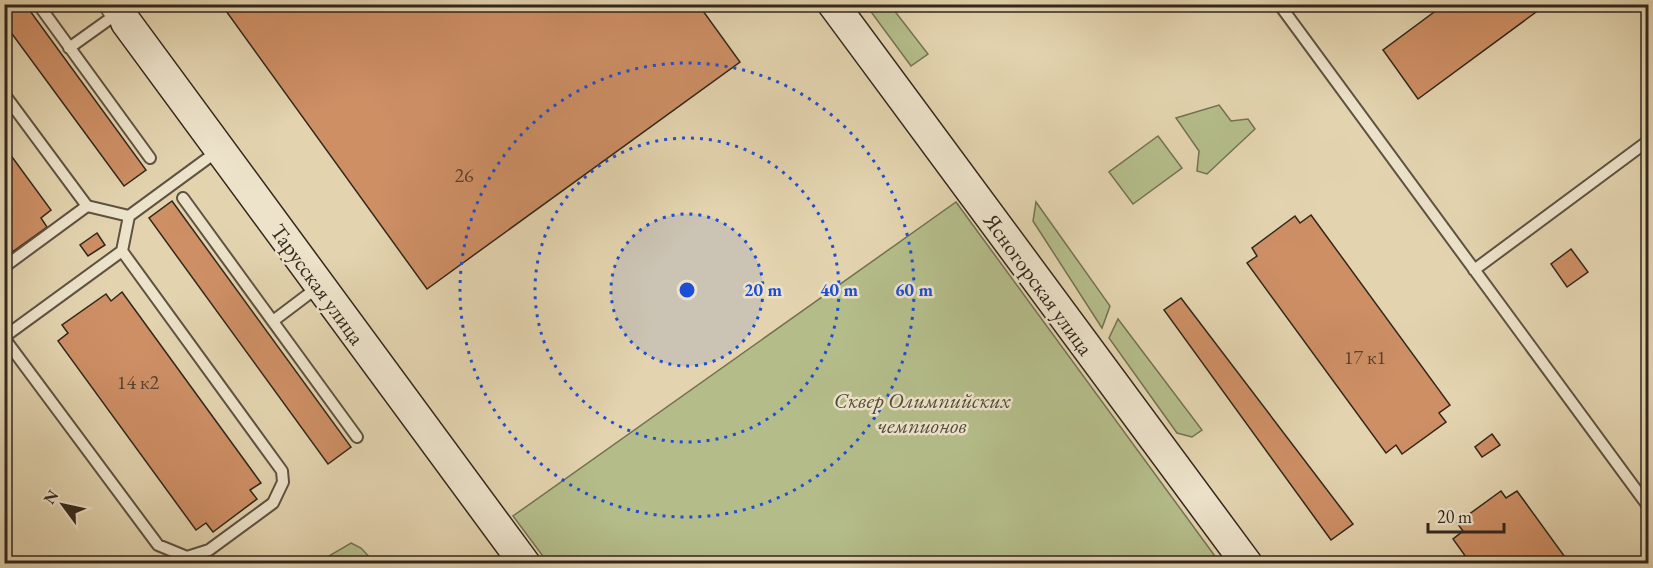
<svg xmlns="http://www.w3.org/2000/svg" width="1653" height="568" font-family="'EB Garamond',serif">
<rect width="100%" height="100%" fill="#e3d4af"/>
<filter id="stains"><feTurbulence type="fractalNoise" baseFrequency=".00333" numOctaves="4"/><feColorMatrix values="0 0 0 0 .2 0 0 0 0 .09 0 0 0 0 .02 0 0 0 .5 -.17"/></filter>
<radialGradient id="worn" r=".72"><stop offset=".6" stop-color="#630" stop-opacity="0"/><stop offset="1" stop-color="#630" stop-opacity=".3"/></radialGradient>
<!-- green -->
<path fill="#b4bd8a" stroke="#737253" stroke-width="1.5" d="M866 5H890L928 54 911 66Z
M1219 105 1231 121 1248 119 1255 129 1207 174 1197 171 1199 151 1176 118Z
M1158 136 1182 168 1133 204 1109 172Z
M956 202 1220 563H548L513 516Z
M1036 202 1110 306 1102 328 1033 221Z
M1118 319 1202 430 1192 437 1177 433 1109 338Z
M351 543 361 548 375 563H317Z"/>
<!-- building -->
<path fill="#ce8f65" stroke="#32271c" stroke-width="1.5" d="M4 4H25L146 170 124 186 4 23Z
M221 4H698L740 62 427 289Z
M1445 4H1547L1418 99 1383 50Z
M4 146 51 210 41 218 47 227 4 258Z
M172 201 351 447 328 464 149 218Z
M1311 215 1450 405 1439 413 1446 422 1402 454 1396 445 1386 453 1247 263 1257 256 1252 248 1295 216 1300 223Z
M97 233 105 245 88 256 80 245Z
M1571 249 1588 272 1567 287 1551 264Z
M122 292 261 483 250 490 257 499 213 532 206 523 196 530 58 341 68 333 62 325 106 294 111 301Z
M1181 298 1353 524 1331 540 1164 310Z
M1492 434 1500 445 1482 457 1475 447Z
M1501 491 1506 498 1517 491 1570 564H1471L1453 539 1463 531 1457 523Z"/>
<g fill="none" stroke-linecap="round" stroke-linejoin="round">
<defs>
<path id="service" d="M38 4 150 158
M1279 4 1648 506
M69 48 118 13
M4 94 87 206 129 216
M183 198 357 437
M4 267 87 206
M1474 270 1648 141
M273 321 318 287
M4 337 122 251
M4 338 158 545 187 557 209 550 273 503 283 482 282 471 122 251 129 216 219 150"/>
<path id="tertiary" d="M113 4 126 22"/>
<path id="secondary" d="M833 4 1247 564
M126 22 525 564"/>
</defs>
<!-- service casing -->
<use href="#service" stroke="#5e5241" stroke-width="14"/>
<!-- tertiary casing -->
<use href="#tertiary" stroke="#5e5241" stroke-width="30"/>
<!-- secondary casing -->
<use href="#secondary" stroke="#32271c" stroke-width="33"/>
<!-- service -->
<use href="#service" stroke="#ede3cb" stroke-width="10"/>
<!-- tertiary -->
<use href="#tertiary" stroke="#ede3cb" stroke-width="27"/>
<!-- secondary -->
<use href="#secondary" stroke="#ede3cb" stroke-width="30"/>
</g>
<!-- distance rings -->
<circle cx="687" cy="290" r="76" fill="#1d4ed8" fill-opacity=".12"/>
<g fill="none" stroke="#1d4ed8" stroke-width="3" stroke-dasharray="3 6">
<circle cx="687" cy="290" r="76"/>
<circle cx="687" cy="290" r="152"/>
<circle cx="687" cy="290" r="227"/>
</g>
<g text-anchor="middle" stroke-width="5" stroke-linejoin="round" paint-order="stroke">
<!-- number labels -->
<g font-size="20" fill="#59412e">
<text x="464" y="182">26</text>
<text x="1365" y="364">17 к1</text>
<text x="138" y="389">14 к2</text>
</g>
<!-- street labels -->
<g font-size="22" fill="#32271c" stroke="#ede3cb">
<text transform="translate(318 284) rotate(54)" y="8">Тарусская улица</text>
<text transform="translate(1039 284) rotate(54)" y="8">Ясногорская улица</text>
</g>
<!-- park labels -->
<g font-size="22" font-style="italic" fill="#524c38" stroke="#ede3cb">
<text x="922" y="408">Сквер Олимпийских<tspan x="922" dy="25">чемпионов</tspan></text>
</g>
</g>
<circle cx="687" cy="290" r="9" fill="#1d4ed8" stroke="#ede3cb" stroke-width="3"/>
<g font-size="18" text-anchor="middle" font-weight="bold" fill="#1d4ed8" stroke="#ede3cb" stroke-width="5" stroke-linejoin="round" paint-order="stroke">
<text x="763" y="296">20 m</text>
<text x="839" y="296">40 m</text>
<text x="914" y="296">60 m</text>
</g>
<!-- margin -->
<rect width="1653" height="568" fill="none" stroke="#e3d4af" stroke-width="24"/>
<rect x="6" y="6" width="1641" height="556" fill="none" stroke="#32271c" stroke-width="3"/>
<rect x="12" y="12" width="1629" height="544" fill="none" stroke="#32271c" stroke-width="1.5"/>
<!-- north arrow -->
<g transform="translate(63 505) rotate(303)" stroke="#ede3cb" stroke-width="4.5" paint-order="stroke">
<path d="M0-4.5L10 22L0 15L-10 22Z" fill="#32271c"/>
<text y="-9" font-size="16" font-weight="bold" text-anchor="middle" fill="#32271c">N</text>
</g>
<!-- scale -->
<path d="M1428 523v9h76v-9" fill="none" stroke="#32271c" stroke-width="3"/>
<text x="1437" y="523" font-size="18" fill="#32271c" stroke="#ede3cb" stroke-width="4.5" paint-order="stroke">20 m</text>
<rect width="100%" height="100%" filter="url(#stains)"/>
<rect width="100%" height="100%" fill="url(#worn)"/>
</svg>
